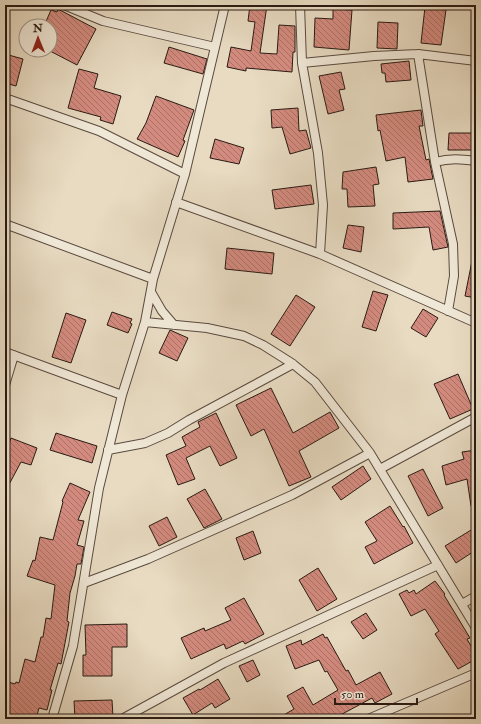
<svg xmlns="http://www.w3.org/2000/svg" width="481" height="724" font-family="'IM FELL Double Pica',serif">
<defs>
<pattern id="building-back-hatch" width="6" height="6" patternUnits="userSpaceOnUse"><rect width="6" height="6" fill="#d48b7f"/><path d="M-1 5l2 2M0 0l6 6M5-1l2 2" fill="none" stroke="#ac7167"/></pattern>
</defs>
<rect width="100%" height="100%" fill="#e8dbc2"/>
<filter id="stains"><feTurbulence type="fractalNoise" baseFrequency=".005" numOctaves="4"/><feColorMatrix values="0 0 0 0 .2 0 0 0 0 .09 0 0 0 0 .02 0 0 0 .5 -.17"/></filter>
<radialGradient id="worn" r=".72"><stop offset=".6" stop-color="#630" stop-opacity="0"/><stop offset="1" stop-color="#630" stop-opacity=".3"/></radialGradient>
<!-- building -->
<path fill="url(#building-back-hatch)" stroke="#291a13" d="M250 5H267L260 53 277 54 279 25 295 26V52H293L292 72 246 68V71L227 67 231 47 251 51 255 22 248 21Z
M425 7 446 10 441 45 421 43Z
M58 9 96 29 77 65 50 51V26H44L51 10 57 12Z
M333 9 352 10 349 50 314 47 315 18 333 19Z
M378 22 398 23 397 49 377 48Z
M169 47 207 59 203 74 164 63Z
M5 54 23 59 16 86 5 83Z
M409 61 411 80 386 82 385 73H382L381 64Z
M79 69 98 74 94 88 121 96 113 124 100 120 101 117 68 108Z
M341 72 345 89 339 90 344 110 328 114 319 76Z
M156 96 194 110 183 140 185 141 178 157 137 139 146 123Z
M298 108 299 131 306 130 311 148 290 154 282 127 272 128 271 110Z
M421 110 423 126H419L426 160 429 159 433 179 408 182 405 157 386 161 380 130 378 131 376 115Z
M449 133H476V150H448Z
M215 139 244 148 239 164 210 158Z
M376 167 379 184 373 185 375 206 348 207 347 189H342L343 172Z
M311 185 314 204 275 209 272 190Z
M440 211 448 247 433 250 429 227 393 229V213Z
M348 225 364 227 361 252 343 248Z
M227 248 274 253 272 274 225 269Z
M472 261H476V298L465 296Z
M373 291 388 295 376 331 362 327Z
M296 295 315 307 290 346 271 334Z
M423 309 438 318 426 337 411 328Z
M112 312 132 319 130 323 132 324 128 333 107 325Z
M66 313 86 320 71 363 52 357Z
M170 330 188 338 177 361 159 353Z
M458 374 473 409 450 419 434 384Z
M271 388 293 433 330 412 339 428 299 451 311 477 289 486 264 429 251 436 236 405Z
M216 413 237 458 220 466 210 446 186 458 195 479 178 485 166 455 186 446 182 437 200 427 198 422Z
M56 433 97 446 92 463 50 450Z
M11 438 37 448 31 465 21 462 5 492V455Z
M476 450V505L471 506 467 479 446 485 442 466 464 459 462 452Z
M363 466 371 479 341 500 332 487Z
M423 469 443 508 428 516 408 476Z
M70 483 90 492 78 520 84 521 77 545 84 547 81 564H77L75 576 70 593 67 621 69 622 61 664 58 663 50 690H52L47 710 39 708 36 719H5V681L15 684 16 682 19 683 25 659 35 662 41 637H43L46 618 51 619 55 585 27 576 33 560 35 561 40 537 53 540 63 502 62 501Z
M205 489 222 519 204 528 187 499Z
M390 506 403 527 404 526 413 543 374 564 365 547 377 541 365 522Z
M167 517 177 537 159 546 149 526Z
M476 527V550L456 563 445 546Z
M253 531 261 553 244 560 236 538Z
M318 568 337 599 317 611 299 580Z
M435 581 445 594 444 595 470 638 467 639 476 655V659L458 669 435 634 439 631 425 609 411 616 399 594 407 590 409 593 414 590 416 594Z
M244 598 264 634 245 644 243 641 226 649 224 644 191 659 181 638 204 628 205 631 231 620 225 608Z
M366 613 377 630 363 639 351 622Z
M127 624V647H112V676H83V655H86L85 625Z
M323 634 325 638 327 637 346 671 348 670 356 685 380 672 392 694 375 703 372 698 333 719H277L294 709 287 696 303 687 313 705 338 690 327 671 325 672 319 660 295 669 286 646 301 640 302 645Z
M253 660 260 675 247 682 239 666Z
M218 679 230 699 215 708 212 703 193 715 183 698 199 689 200 690Z
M112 700 113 717 75 719 74 701Z"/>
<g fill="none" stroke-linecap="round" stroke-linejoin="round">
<defs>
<path id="street" d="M64 5 103 21 215 47
M300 5 302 63 318 153 323 205 320 254
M418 54 435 162 453 244 454 276 448 311
M302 63 374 56 418 54 476 61
M5 98 99 131 185 174
M435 162C450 158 461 159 476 161
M176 202 320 254 476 323
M5 224 153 279
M151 292 162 311 174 325
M145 322 207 328 244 336 263 345 293 364 315 382 370 453 476 628
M5 352 122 395
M5 385 14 355
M108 450 145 443 168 433 189 420 293 364
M380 469 476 417
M84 583 148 559 292 495 370 453
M462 604 476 596
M52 719 73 646 99 488 122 395 145 322 153 279 185 174 225 5
M122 719 224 663 438 565
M368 719 476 673"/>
</defs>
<!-- street casing -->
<use href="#street" stroke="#594a3f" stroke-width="10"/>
<!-- street -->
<use href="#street" stroke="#f0e8d7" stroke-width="8"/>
</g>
<!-- margin -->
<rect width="481" height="724" fill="none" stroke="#e8dbc2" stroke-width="20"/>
<rect x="6" y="6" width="469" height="712" fill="none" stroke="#291a13" stroke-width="2"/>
<rect x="10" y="10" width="461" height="704" fill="none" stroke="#291a13"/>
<!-- north arrow -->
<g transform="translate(38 38) rotate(359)"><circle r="19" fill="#f0e8d7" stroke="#a09689"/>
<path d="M0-3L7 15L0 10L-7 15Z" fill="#8f2418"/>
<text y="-6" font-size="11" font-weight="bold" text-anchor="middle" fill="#291a13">N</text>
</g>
<!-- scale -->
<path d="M335 698v6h82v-6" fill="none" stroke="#291a13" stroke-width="2"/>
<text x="341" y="698" font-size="12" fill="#291a13" stroke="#f0e8d7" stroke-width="3" paint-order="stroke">50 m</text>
<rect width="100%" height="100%" filter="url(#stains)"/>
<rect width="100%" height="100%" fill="url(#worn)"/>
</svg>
